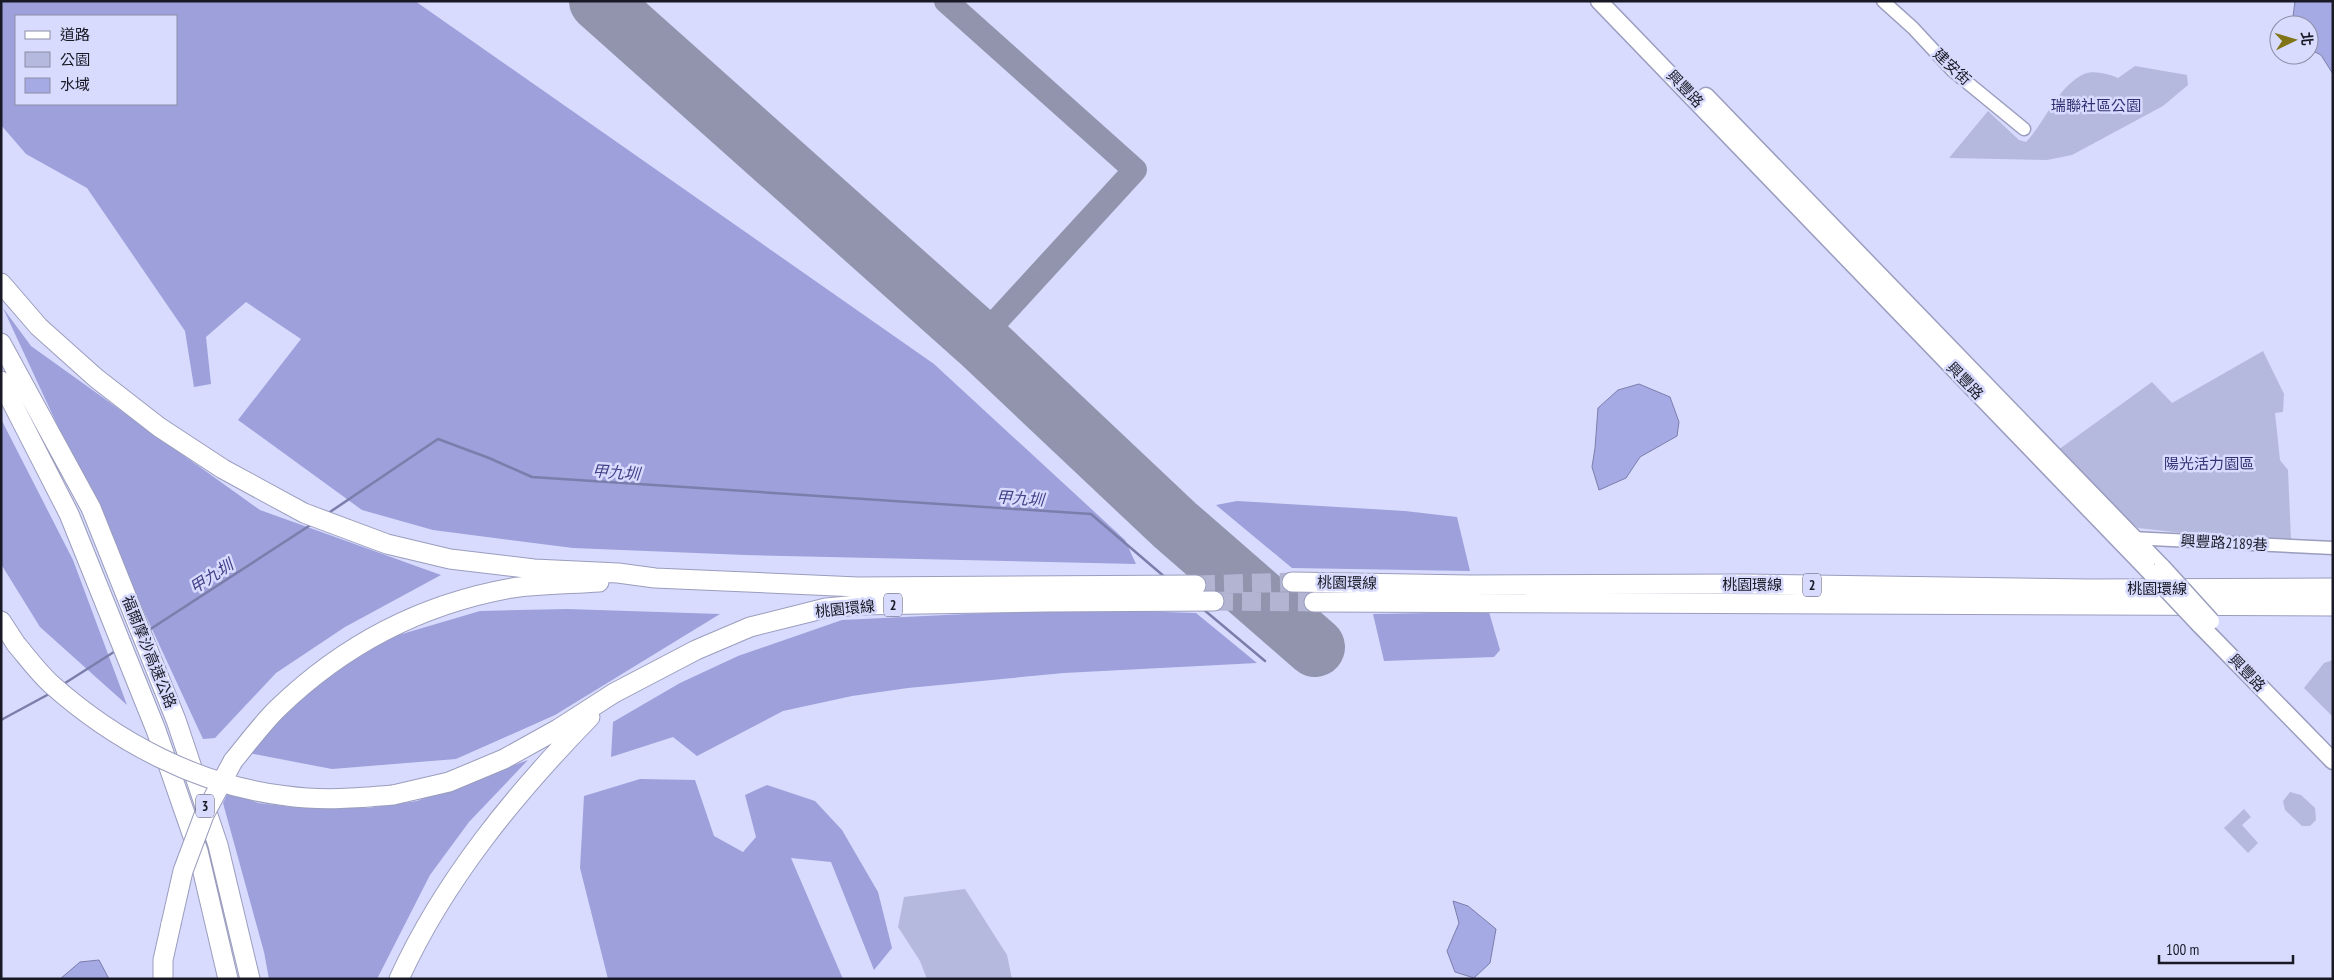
<svg xmlns="http://www.w3.org/2000/svg" width="2334" height="980" font-family="'PT Sans Narrow','Noto Sans TC',sans-serif">
<rect width="100%" height="100%" fill="#d8dbfd"/>
<!-- green -->
<path fill="#b6b9de" d="M2135 66 2187 75 2188 85 2163 106 2072 155 2047 160 1949 158 1988 111 2019 140 2026 142C2046 121 2057 87 2084 74 2093 70 2108 74 2118 78Z
M2263 351 2284 394 2283 412 2275 413 2280 460 2288 470 2291 539 2209 536 2138 528 2117 511 2058 450 2152 382 2172 403Z
M2333 660V717L2304 688 2324 663Z
M2290 792 2301 795 2315 808 2316 820 2310 826H2302L2285 810 2283 801Z
M2244 809 2251 817 2242 825 2258 843 2248 853 2224 828Z
M965 889 1007 955 1012 979H927L920 961 898 927 904 897Z"/>
<!-- forest -->
<path fill="#9da0da" fill-rule="evenodd" d="M1 1H415L934 364 1125 540 1136 564 745 555 573 548 433 530 362 510 238 420 301 339 246 302 206 337 211 384 194 387 185 331 87 188 26 154 1 125ZM176 16V104H16V16Z
M3 308 31 346 260 510 441 575 345 627 276 673 215 738 203 739Z
M1 419 73 560 127 705 40 627 1 564Z
M1237 501 1405 511 1457 517 1470 571 1292 568 1216 505Z
M567 609 720 614 555 715 456 759 332 769 243 752 280 706 385 639 480 611Z
M1071 609 1196 613 1257 663 1064 673 908 688 852 696 783 711 697 756 673 737 611 757 613 722 680 683 738 656 842 620Z
M1489 612 1500 650 1494 657 1384 661 1373 614Z
M528 760 469 822 430 875 377 979H269L264 952 223 803 228 792 258 803 293 807 368 808 417 801Z
M640 779 695 780 714 836 743 852 756 837 745 795 767 785 815 801 842 830 878 892 892 948 874 970 831 862 791 858 843 979H608L580 868 584 796Z"/>
<!-- water -->
<path fill="#a6aae4" stroke="#7b7eab" d="M2295 1H2333V74L2321 55 2309 49V25H2292Z
M1639 384 1670 397 1679 422 1677 436 1640 457 1626 478 1599 490 1592 467 1595 448 1598 408 1618 390Z
M1453 901 1468 906 1496 929 1490 963 1474 978 1455 972 1447 951 1459 923Z
M99 960 109 979H60L80 962Z"/>
<g fill="none" stroke-linecap="round" stroke-linejoin="round">
<!-- stream -->
<path stroke="#7b7eab" stroke-width="2.5" d="M327 514 438 439 489 458 532 477 1091 514 1166 578
M1203 609 1265 661
M149 630 312 524
M62 685 117 650
M1 720 49 694"/>
<!-- taxiway -->
<path stroke="#9294ae" stroke-width="24" d="M946 1 1135 170 979 340"/>
<!-- runway -->
<path stroke="#9294ae" stroke-width="60" d="M599 1 979 340 1175 525 1315 647"/>
<!-- highway-tunnel -->
<path stroke="#b2b4d2" stroke-width="19" stroke-dasharray="19 9" stroke-linecap="butt" d="M1196 585 1292 582
M1214 601 1314 602"/>
<defs>
<path id="minor" d="M1883 1 1913 28 1952 70 2024 129
M2131 538 2333 548"/>
<path id="major" d="M1599 1 2148 570
M1706 96 2162 567
M2199 624 2333 761"/>
<path id="highway" d="M1 283 39 327 96 378 159 427 223 469 304 513 387 544 450 559 534 569 618 573 655 578 858 587 1196 585
M1 343 91 508 176 720 218 845 250 979
M1 381 69 514 156 730 198 851 228 979
M1292 582 1469 585 1746 584 2090 589 2333 588
M1314 602 2333 606
M1 621 16 644
M233 761C247 744 261 725 277 709 343 645 421 604 512 588 540 584 571 584 599 582
M393 795 449 782 504 759 558 729 614 693 696 650 750 627 826 608 858 605 1047 602 1214 601
M163 979V960L171 924
M399 979C444 880 515 794 590 717"/>
</defs>
<!-- minor casing -->
<use href="#minor" stroke="#9a9dbd" stroke-width="15"/>
<!-- major casing -->
<use href="#major" stroke="#9a9dbd" stroke-width="19"/>
<!-- highway casing -->
<use href="#highway" stroke="#9a9dbd" stroke-width="21"/>
<!-- minor -->
<use href="#minor" stroke="#fff" stroke-width="12"/>
<!-- major -->
<use href="#major" stroke="#fff" stroke-width="16"/>
<!-- highway -->
<use href="#highway" stroke="#fff" stroke-width="19"/>
<defs>
<path id="major-bridge" d="M2162 567 2211 621
M2148 570 2199 624"/>
<path id="highway-bridge" d="M16 644C27 657 38 672 51 684 116 742 199 786 287 796 323 801 358 798 393 795
M171 924 183 871 204 815 233 761"/>
</defs>
<!-- major-bridge casing -->
<use href="#major-bridge" stroke="#9a9dbd" stroke-width="19" stroke-linecap="butt"/>
<!-- highway-bridge casing -->
<use href="#highway-bridge" stroke="#9a9dbd" stroke-width="21" stroke-linecap="butt"/>
<!-- major-bridge -->
<use href="#major-bridge" stroke="#fff" stroke-width="16"/>
<!-- highway-bridge -->
<use href="#highway-bridge" stroke="#fff" stroke-width="19"/>
</g>
<g text-anchor="middle" stroke-width="5" stroke-linejoin="round" paint-order="stroke">
<!-- shield labels -->
<g fill="#d8dbfd" stroke="#525366" stroke-width="1">
<rect x="1803" y="573.5" width="18" height="23" rx="4"/>
<rect x="884" y="593.5" width="18" height="23" rx="4"/>
<rect x="196" y="794.5" width="18" height="23" rx="4"/>
</g>
<g font-size="14" font-weight="bold" fill="#181925">
<text x="1812" y="590">2</text>
<text x="893" y="610">2</text>
<text x="205" y="811">3</text>
</g>
<!-- street labels -->
<g font-size="15" fill="#181925" stroke="#d8dbfd">
<text transform="translate(1952 67) rotate(43)" y="5">建安街</text>
<text transform="translate(1685 89) rotate(46)" y="5">興豐路</text>
<text transform="translate(1965 381) rotate(46)" y="5">興豐路</text>
<text transform="translate(2224 543) rotate(3)" y="5">興豐路2189巷</text>
<text transform="translate(1347 583) rotate(1)" y="5">桃園環線</text>
<text x="1752" y="590">桃園環線</text>
<text x="2157" y="594">桃園環線</text>
<text transform="translate(845 609) rotate(-6)" y="5">桃園環線</text>
<text transform="translate(149 652) rotate(68)" y="5">福爾摩沙高速公路</text>
<text transform="translate(2247 673) rotate(46)" y="5">興豐路</text>
</g>
<!-- park labels -->
<g font-size="15" fill="#343074" stroke="#d8dbfd">
<text x="2096" y="111">瑞聯社區公園</text>
<text x="2209" y="469">陽光活力園區</text>
</g>
<!-- water labels -->
<g font-size="16" font-style="italic" fill="#434288" stroke="#d8dbfd">
<text transform="translate(616 472) rotate(4)" y="6">甲九圳</text>
<text transform="translate(1020 498) rotate(4)" y="6">甲九圳</text>
<text transform="translate(211 576) rotate(-33)" y="6">甲九圳</text>
</g>
</g>
<!-- border -->
<rect width="2334" height="980" fill="none" stroke="#181925" stroke-width="5"/>
<!-- legend -->
<rect x="15" y="15" width="162" height="90" fill="#d8dbfd" stroke="#8b8da7"/>
<rect x="25" y="31" width="25" height="8" fill="#ffffff" stroke="#8b8da7"/>
<text x="60" y="40" font-size="15" fill="#181925">道路</text>
<rect x="25" y="52" width="25" height="15" fill="#b6b9de" stroke="#8b8da7"/>
<text x="60" y="65" font-size="15" fill="#181925">公園</text>
<rect x="25" y="78" width="25" height="15" fill="#a6aae4" stroke="#8b8da7"/>
<text x="60" y="90" font-size="15" fill="#181925">水域</text>
<!-- north arrow -->
<g transform="translate(2294 40) rotate(85)"><circle r="24" fill="#d8dbfd" stroke="#8b8da7"/>
<path d="M0-4L9 19L0 12L-9 19Z" fill="#817417"/>
<text y="-8" font-size="14" font-weight="bold" text-anchor="middle" fill="#181925">北</text>
</g>
<!-- scale -->
<path d="M2159 955v8h134v-8" fill="none" stroke="#181925" stroke-width="2.5"/>
<text x="2166" y="955" font-size="15" fill="#181925" stroke="#d8dbfd" stroke-width="4" paint-order="stroke">100 m</text>
</svg>
